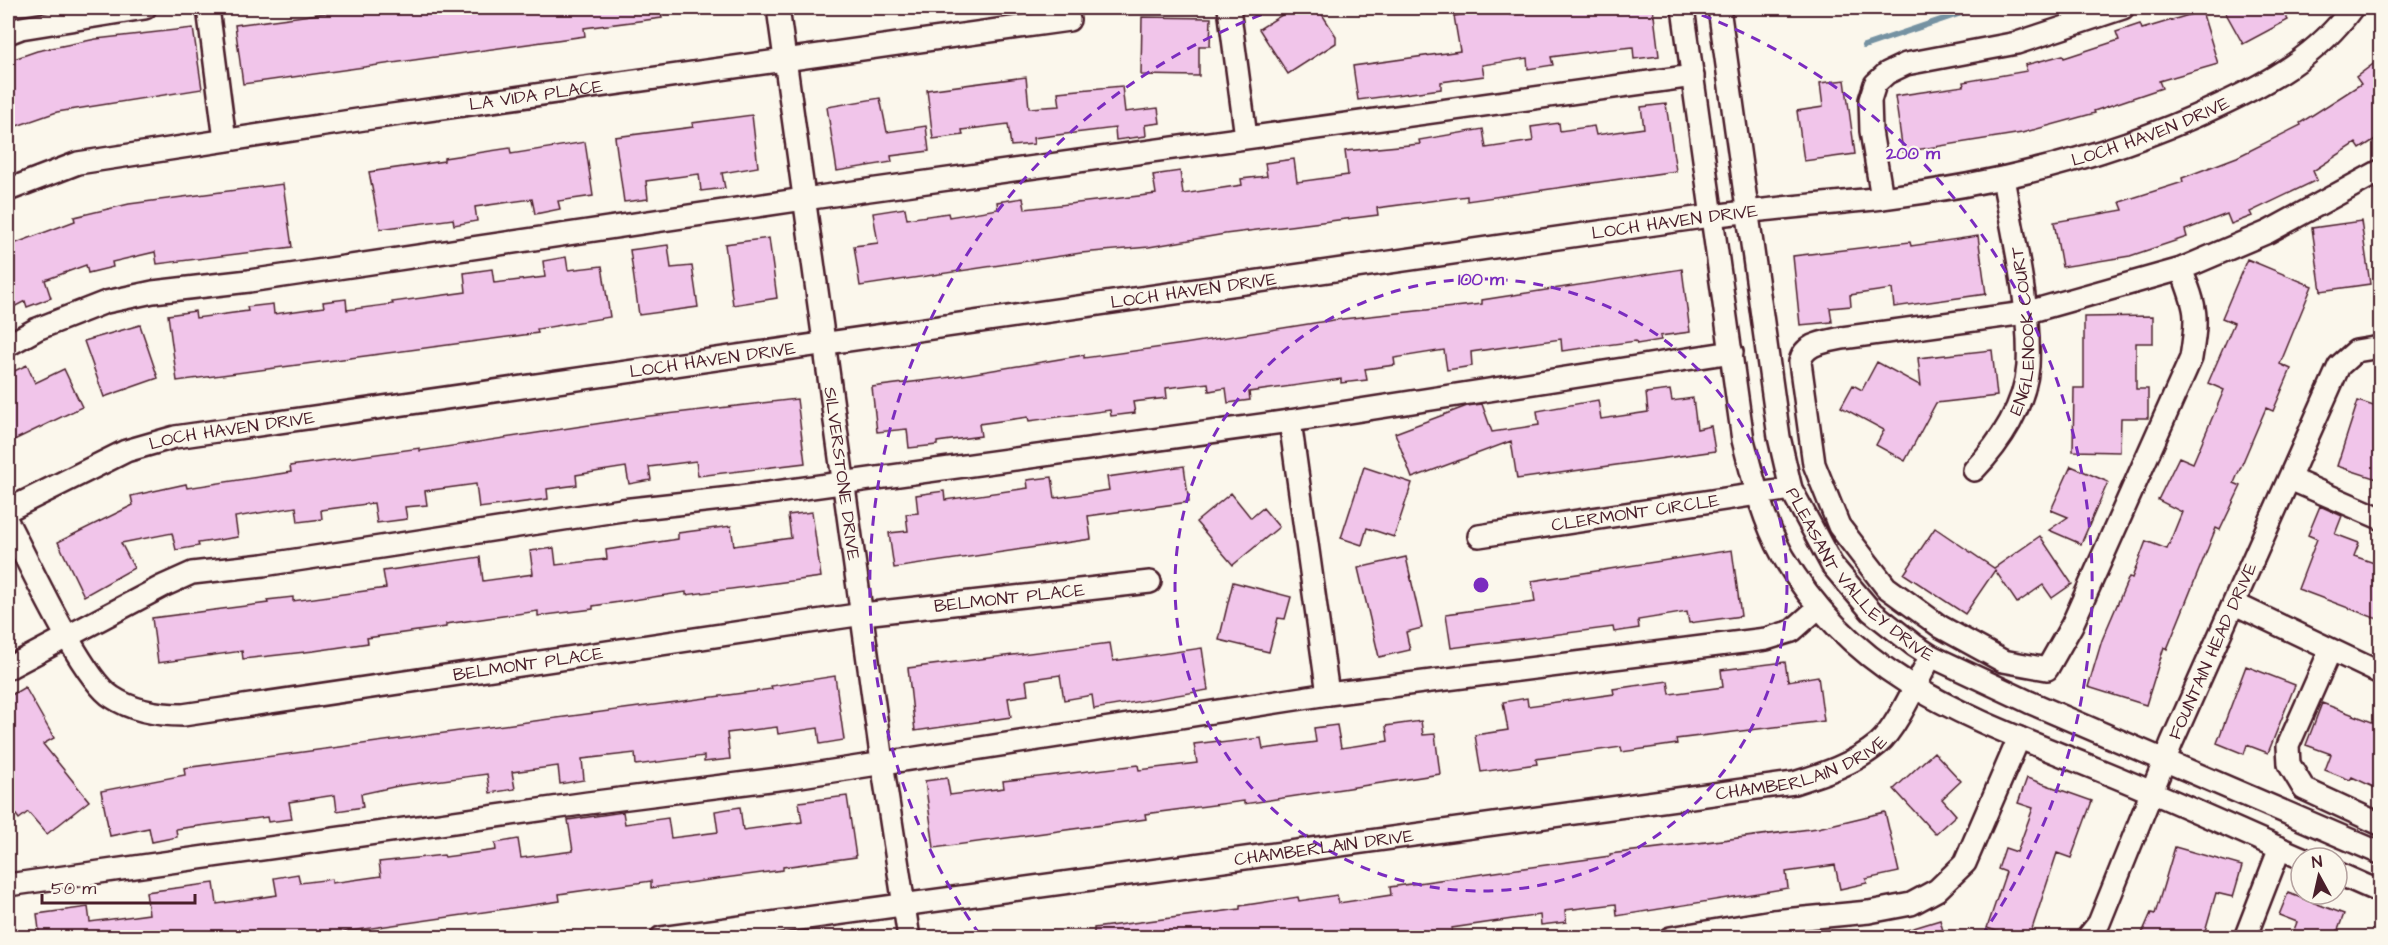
<svg xmlns="http://www.w3.org/2000/svg" width="2388" height="945" font-family="'Architects Daughter',sans-serif">
<rect width="100%" height="100%" fill="#fbf7ec"/>
<filter id="ink" filterUnits="userSpaceOnUse"><feTurbulence type="fractalNoise" baseFrequency=".0167" numOctaves="2"/><feDisplacementMap in="SourceGraphic" scale="12" xChannelSelector="R" yChannelSelector="G"/><feConvolveMatrix kernelMatrix="1 2 1 2 8 2 1 2 1" color-interpolation-filters="sRGB"/></filter>
<g filter="url(#ink)">
<g fill="none" stroke-linecap="round" stroke-linejoin="round">
<!-- stream -->
<path stroke="#7592a2" stroke-width="6" d="M1864 46 1976 8"/>
</g>
<!-- building -->
<path fill="#f1c5ea" stroke="#4a1f2b" stroke-width="1.5" d="M333 8H661L662 18 584 28 585 36 243 84 235 25 333 12Z
M1293 8H1318L1336 36V43L1288 74 1259 29Z
M1509 8 1510 15 1565 8H1653L1659 56 1634 59 1633 47 1602 50 1551 57 1553 65 1528 69 1527 58 1482 65 1484 76 1441 82V89L1358 100 1353 66 1460 51 1454 16Z
M2223 8H2281L2288 20 2243 44Z
M2202 11 2218 64 2159 81 2162 88 2094 111 2095 113 2022 133 1903 152 1895 96 1964 86 1963 82 2027 71 2025 65 2063 55 2064 58 2119 40 2116 32 2140 24 2142 29Z
M1142 17 1211 18 1210 46H1199V76L1141 75Z
M193 28 202 89 57 112 8 129V61L37 51 96 39Z
M2380 59V136L2360 149 2356 143 2313 171 2317 180 2250 212 2252 216 2231 224 2227 214 2185 230 2187 237 2130 256 2062 267 2054 222 2123 210 2120 202 2183 182 2182 178 2237 157 2301 125 2300 123 2361 84 2356 77Z
M1026 77 1029 108 1060 106 1058 92 1122 86 1125 112 1158 108 1160 123 1145 125 1146 136 1116 140 1115 128 1033 138 1034 144 1011 146 1008 124 962 130 963 135 933 139 927 90Z
M1845 80 1855 154 1804 161 1797 111 1823 107 1820 83Z
M880 98 887 132 926 126 929 151 891 156 892 162 837 171 827 107Z
M1666 104 1676 171 1467 201V196L1377 208 1378 215 1225 234 1149 247 1081 253 860 286 854 246 878 243 873 213 905 208 907 219 948 213 949 217 998 209 997 202 1023 198 1025 209 1156 194 1153 175 1180 171 1183 194 1242 185 1241 179 1267 176 1265 163 1294 159 1297 182 1348 175 1345 151 1420 144 1419 140 1483 129 1486 148 1533 141 1531 127 1559 123 1560 131 1594 126 1596 135 1644 128 1641 107Z
M752 115 758 167 722 173 725 188 701 191 699 174 646 181 648 199 624 202 615 137 693 127 692 123Z
M585 142 593 196 558 201 560 209 535 214 532 199 475 207 477 221 454 225 453 219 380 229 369 172 444 161V158L510 148 511 154Z
M283 184 292 247 157 264 155 252 112 262 113 267 88 273 86 265 45 280 51 298 27 307 25 301 8 310V246L75 221 74 217 129 204Z
M2361 221 2370 284 2321 291 2312 228Z
M1978 236 1986 294 1894 307 1892 289 1850 295 1851 306 1830 308 1832 322 1800 325 1793 256 1910 242 1911 246Z
M769 238 777 298 733 305 725 244Z
M668 245 671 268 692 266 698 307 639 315 630 250Z
M566 257 568 270 602 266 610 317 537 329 538 333 177 381 168 315 195 311 196 318 248 311 247 307 273 304 274 314 324 307 323 302 346 299 347 310 393 304 392 302 466 292 464 273 492 269 494 283 545 277 543 261Z
M2247 259 2312 286 2280 364 2291 369 2273 411 2266 408 2234 483 2241 486 2220 530 2216 528 2167 649 2164 647 2146 705 2088 687 2102 640 2129 577 2132 578 2146 541 2167 549 2182 512 2158 500 2179 457 2193 463 2224 390 2208 383 2234 323 2222 318Z
M1682 269 1690 332 1660 336 1661 340 1637 344 1636 341 1562 351 1561 339 1471 352 1472 366 1447 370 1444 350 1394 358 1395 365 1365 369 1367 380 1341 383V379L1249 392 1250 400 1228 403 1226 388 1209 391 1208 383 1166 388 1167 398 1133 402 1135 413 1111 416 1110 410 1029 421 1028 417 979 424 981 436 937 442V445L909 448 907 429 877 432 872 387 945 378 1084 355V358L1184 344 1333 320 1482 304V300Z
M2153 316V343H2136V389H2148V418H2121L2120 452 2073 451 2074 388H2084V317Z
M140 325 158 378 104 397 84 341Z
M1992 350 1997 396 1936 403 1905 461 1876 445 1884 430 1841 407 1853 385 1862 390 1877 362 1921 386 1918 358Z
M27 365 35 383 64 369 82 407 8 443V374Z
M1670 390 1672 401 1693 398 1697 429 1711 426 1715 451 1517 479 1511 441 1412 478 1395 433 1467 406 1482 404 1492 432 1539 425 1537 411 1598 400 1601 419 1648 412 1646 393Z
M797 399 805 463 698 476 696 461 649 467 651 480 629 484 626 467 576 475 577 485 547 489 548 499 479 508 476 484 425 491 427 505 405 507 407 519 377 523 374 503 321 510 322 519 298 522 296 507 235 517 238 537 198 543 199 546 176 550 172 533 121 543 134 568 84 596 58 542 133 505 131 496 186 484 187 488 291 472 290 466 420 448V451L641 417Z
M2358 401 2380 408V480L2337 466Z
M1184 466 1189 502 1088 516 1091 539 894 568 889 533 908 531 906 514 918 513 916 495 944 491 945 500 1028 488 1027 480 1052 477 1055 498 1109 490 1107 477Z
M2071 466 2108 482 2081 544 2049 530 2068 517 2051 510Z
M1364 467 1412 483 1394 537 1367 528 1362 545 1341 538Z
M1231 493 1251 518 1263 508 1279 527 1233 565 1196 522Z
M2320 506 2342 516 2335 534 2359 543 2354 556 2380 565V620L2298 589 2317 539 2308 535Z
M812 512 821 577 686 595V592L593 606V609L538 616V611L446 624V627L367 638 368 643 314 651 243 659 242 651 158 663 152 618 268 603 267 600 293 597V601L386 588 383 571 480 557 483 581 533 574 530 551 554 548 556 565 607 559 606 550 678 539V533L731 526 734 546 791 538 788 515Z
M1935 528 1994 568 2040 536 2072 584 2052 598 2043 585 2017 603 1995 570 1965 614 1904 574Z
M1732 550 1741 616 1689 623 1687 612 1638 620 1639 628 1614 632 1613 627 1451 648 1446 614 1535 602 1532 581Z
M1406 557 1422 628 1406 632 1410 650 1379 657 1358 568Z
M1233 582 1291 597 1285 619 1278 618 1269 652 1219 640Z
M1110 643 1113 661 1202 648 1208 690 1094 709 1092 695 1064 700 1060 675 1026 680 1028 695 1008 698 1011 717 915 731 908 668Z
M1785 662 1788 681 1818 676 1824 721 1676 739 1677 744 1622 752 1621 747 1536 759 1537 764 1481 772 1475 735 1508 730 1503 702 1527 698 1528 706 1614 694 1613 689 1668 681 1670 694 1723 687 1721 670Z
M2246 666 2295 685 2268 753 2247 745 2244 754 2217 743Z
M835 676 844 740 820 744 818 728 778 734 777 727 727 733 730 759 704 762V756L636 765 635 753 582 759 584 780 560 784 558 766 512 772 515 789 490 793 487 774 398 786 361 794 363 807 337 811 335 795 289 802 292 819 268 822 267 817 176 829 177 837 152 842 149 828 110 836 101 791 185 775 184 768 772 689 771 686Z
M25 687 54 738 43 744 89 801 47 834 28 812 19 819 8 804V697Z
M2322 703 2380 725V790L2352 777 2350 780 2325 770 2331 754 2306 745Z
M1421 721 1423 735 1435 734 1440 774 1244 804V801L1145 814 1146 819 934 848 925 781 947 778 950 795 1004 788 1003 781 1030 778 1138 765 1139 770 1197 763 1194 744 1219 741 1220 743 1261 738 1263 749 1316 742 1314 728 1337 725 1341 748 1388 741 1386 726Z
M1934 752 1961 781 1942 799 1956 815 1935 834 1894 789Z
M2027 778 2092 801 2071 858 2057 853 2029 938H2018L1987 928 2006 872 1998 869 2005 848 2017 852 2033 808 2018 803Z
M847 796 856 857 783 867V870L651 888V881L559 894 560 901 302 938H40L37 914 88 907 90 922 149 914 146 892 214 883 217 904 277 895 274 878 298 874 300 883 332 879V883L381 876 379 862 444 855 445 857 496 850 495 843 518 839 521 858 573 851 568 820 623 812 625 824 668 818 671 838 718 832 715 811 740 807 743 830 802 822 799 802Z
M1885 812 1899 872 1866 879 1867 883 1840 889 1835 865 1786 872 1788 888 1617 916 1616 904 1565 910 1566 922 1541 925 1540 915 1452 928 1453 938H1094V928L1240 909V906L1298 897 1299 901 1337 895 1339 903 1391 895 1390 887 1610 856V854L1818 828Z
M2175 847 2242 866 2233 897 2216 893 2203 938H2140L2151 913 2155 914Z
M2288 893 2344 914 2335 938H2291L2297 922 2279 915Z
M1940 920 1945 938H1895L1894 934Z"/>
<g fill="none" stroke-linecap="round" stroke-linejoin="round">
<defs>
<g id="minor">
<path d="M208 8 225 140"/>
<path id="s1" d="M778 8 882 762 909 938"/>
<path d="M1229 8 1246 137"/>
<path d="M1683 8 1743 440C1753 479 1763 520 1783 556 1855 680 1968 717 2094 768 2164 796 2233 828 2302 858"/>
<path id="s2" d="M1719 8 1779 437 1791 489 1832 565 1871 611 1914 645 1931 656 2029 702 2380 853"/>
<path d="M8 33 21 28 145 8"/>
<path id="s3" d="M8 190 78 163 364 119 1069 20"/>
<path d="M1882 198 1871 131 1870 100 1875 84 1887 73 1906 64 2017 43 2123 8"/>
<path d="M2181 269C2197 310 2198 314 2191 358L2072 625 2047 669 2003 661 1941 627 1886 587 1839 526 1814 464 1800 362C1804 343 1825 342 1842 338L2025 313 2181 269 2268 232 2380 171"/>
<path d="M8 345 37 329 106 302 153 292 249 281 804 199 1693 76"/>
<path d="M1290 421 1328 694"/>
<path id="s4" d="M1974 470C2001 442 2025 405 2028 366 2031 309 2013 235 2003 178"/>
<path d="M2290 479 2380 518"/>
<path id="s5" d="M8 510 126 451 175 437 1696 218C1758 209 1820 205 1882 198 1998 184 2112 156 2218 106 2270 82 2318 55 2352 8"/>
<path id="s6" d="M8 523C27 559 82 679 112 697 133 711 158 715 183 715L863 614 1150 582"/>
<path id="s7" d="M1479 536 1791 489"/>
<path d="M2235 604 2380 673"/>
<path d="M2330 651 2288 746 2289 764 2304 789 2380 824"/>
<path d="M8 668 163 586 192 573 263 565 622 510 740 497 1290 421 1732 352"/>
<path d="M2337 873 2380 892"/>
<path d="M8 885 588 803 794 777 1328 694 1766 639 1792 631 1818 608"/>
<path id="s8" d="M661 938 1794 783C1823 774 1854 764 1878 744 1897 728 1918 679 1931 656"/>
<path d="M1670 938 1773 921 1869 912 1911 904 1937 890 1965 863 2019 738"/>
<path id="s9" d="M2087 938 2099 923 2172 742 2339 366 2356 351 2380 347"/>
<path d="M2245 938 2280 848"/>
</g>
</defs>
<!-- minor casing -->
<use href="#minor" stroke="#4a1f2b" stroke-width="26"/>
<!-- minor -->
<use href="#minor" stroke="#fbf7ec" stroke-width="21"/>
</g>
</g>
<!-- distance rings -->
<g fill="none" stroke="#7b2cbf" stroke-width="3" stroke-dasharray="10 8">
<circle cx="1481" cy="585" r="306"/>
<path d="M980 935A611 611 0 0 1 1277 9M1685 9A611 611 0 0 1 1982 935"/>
</g>
<g text-anchor="middle" stroke-width="4.5" stroke-linejoin="round" paint-order="stroke">
<!-- street labels -->
<g font-size="18" fill="#4a1f2b" stroke="#fbf7ec">
<text dy="6" stroke="none"><textPath href="#s3" startOffset="538">LA VIDA PLACE</textPath></text>
<text dy="6" stroke="none"><textPath href="#s5" startOffset="2184">LOCH HAVEN DRIVE</textPath></text>
<text dy="6" stroke="none"><textPath href="#s5" startOffset="1698">LOCH HAVEN DRIVE</textPath></text>
<text dy="6" stroke="none"><textPath href="#s5" startOffset="1212">LOCH HAVEN DRIVE</textPath></text>
<text dy="6" stroke="none"><textPath href="#s4" startOffset="154">ENGLENOOK COURT</textPath></text>
<text dy="6" stroke="none"><textPath href="#s5" startOffset="726">LOCH HAVEN DRIVE</textPath></text>
<text dy="6" stroke="none"><textPath href="#s5" startOffset="240">LOCH HAVEN DRIVE</textPath></text>
<text dy="6" stroke="none"><textPath href="#s1" startOffset="470">SILVERSTONE DRIVE</textPath></text>
<text dy="6" stroke="none"><textPath href="#s7" startOffset="158">CLERMONT CIRCLE</textPath></text>
<text dy="6" stroke="none"><textPath href="#s2" startOffset="598">PLEASANT VALLEY DRIVE</textPath></text>
<text dy="6" stroke="none"><textPath href="#s6" startOffset="1113">BELMONT PLACE</textPath></text>
<text dy="6" stroke="none"><textPath href="#s9" startOffset="314">FOUNTAIN HEAD DRIVE</textPath></text>
<text dy="6" stroke="none"><textPath href="#s6" startOffset="627">BELMONT PLACE</textPath></text>
<text dy="6" stroke="none"><textPath href="#s8" startOffset="1155">CHAMBERLAIN DRIVE</textPath></text>
<text dy="6" stroke="none"><textPath href="#s8" startOffset="669">CHAMBERLAIN DRIVE</textPath></text>
</g>
</g>
<circle cx="1481" cy="585" r="9" fill="#7b2cbf" stroke="#fbf7ec" stroke-width="3"/>
<g font-size="18" text-anchor="middle" font-weight="bold" fill="#7b2cbf" stroke="#fbf7ec" stroke-width="4.5" stroke-linejoin="round" paint-order="stroke">
<text x="1913" y="159">200 m</text>
<text x="1481" y="285">100 m</text>
</g>
<!-- margin -->
<rect width="2388" height="945" fill="none" stroke="#fbf7ec" stroke-width="30"/>
<rect x="15" y="15" width="2358" height="915" fill="none" stroke="#4a1f2b" stroke-width="2" filter="url(#ink)"/>
<!-- north arrow -->
<g transform="translate(2319 876) rotate(352)"><circle r="28" fill="#fbf7ec" stroke="#b4a19f" stroke-width="1.5"/>
<path d="M0-4.5L10 22L0 15L-10 22Z" fill="#4a1f2b"/>
<text y="-9" font-size="16" font-weight="bold" text-anchor="middle" fill="#4a1f2b">N</text>
</g>
<!-- scale -->
<path d="M42 894v9h153v-9" fill="none" stroke="#4a1f2b" stroke-width="3"/>
<text x="51" y="894" font-size="18" fill="#4a1f2b" stroke="#fbf7ec" stroke-width="4.5" paint-order="stroke">50 m</text>
</svg>
